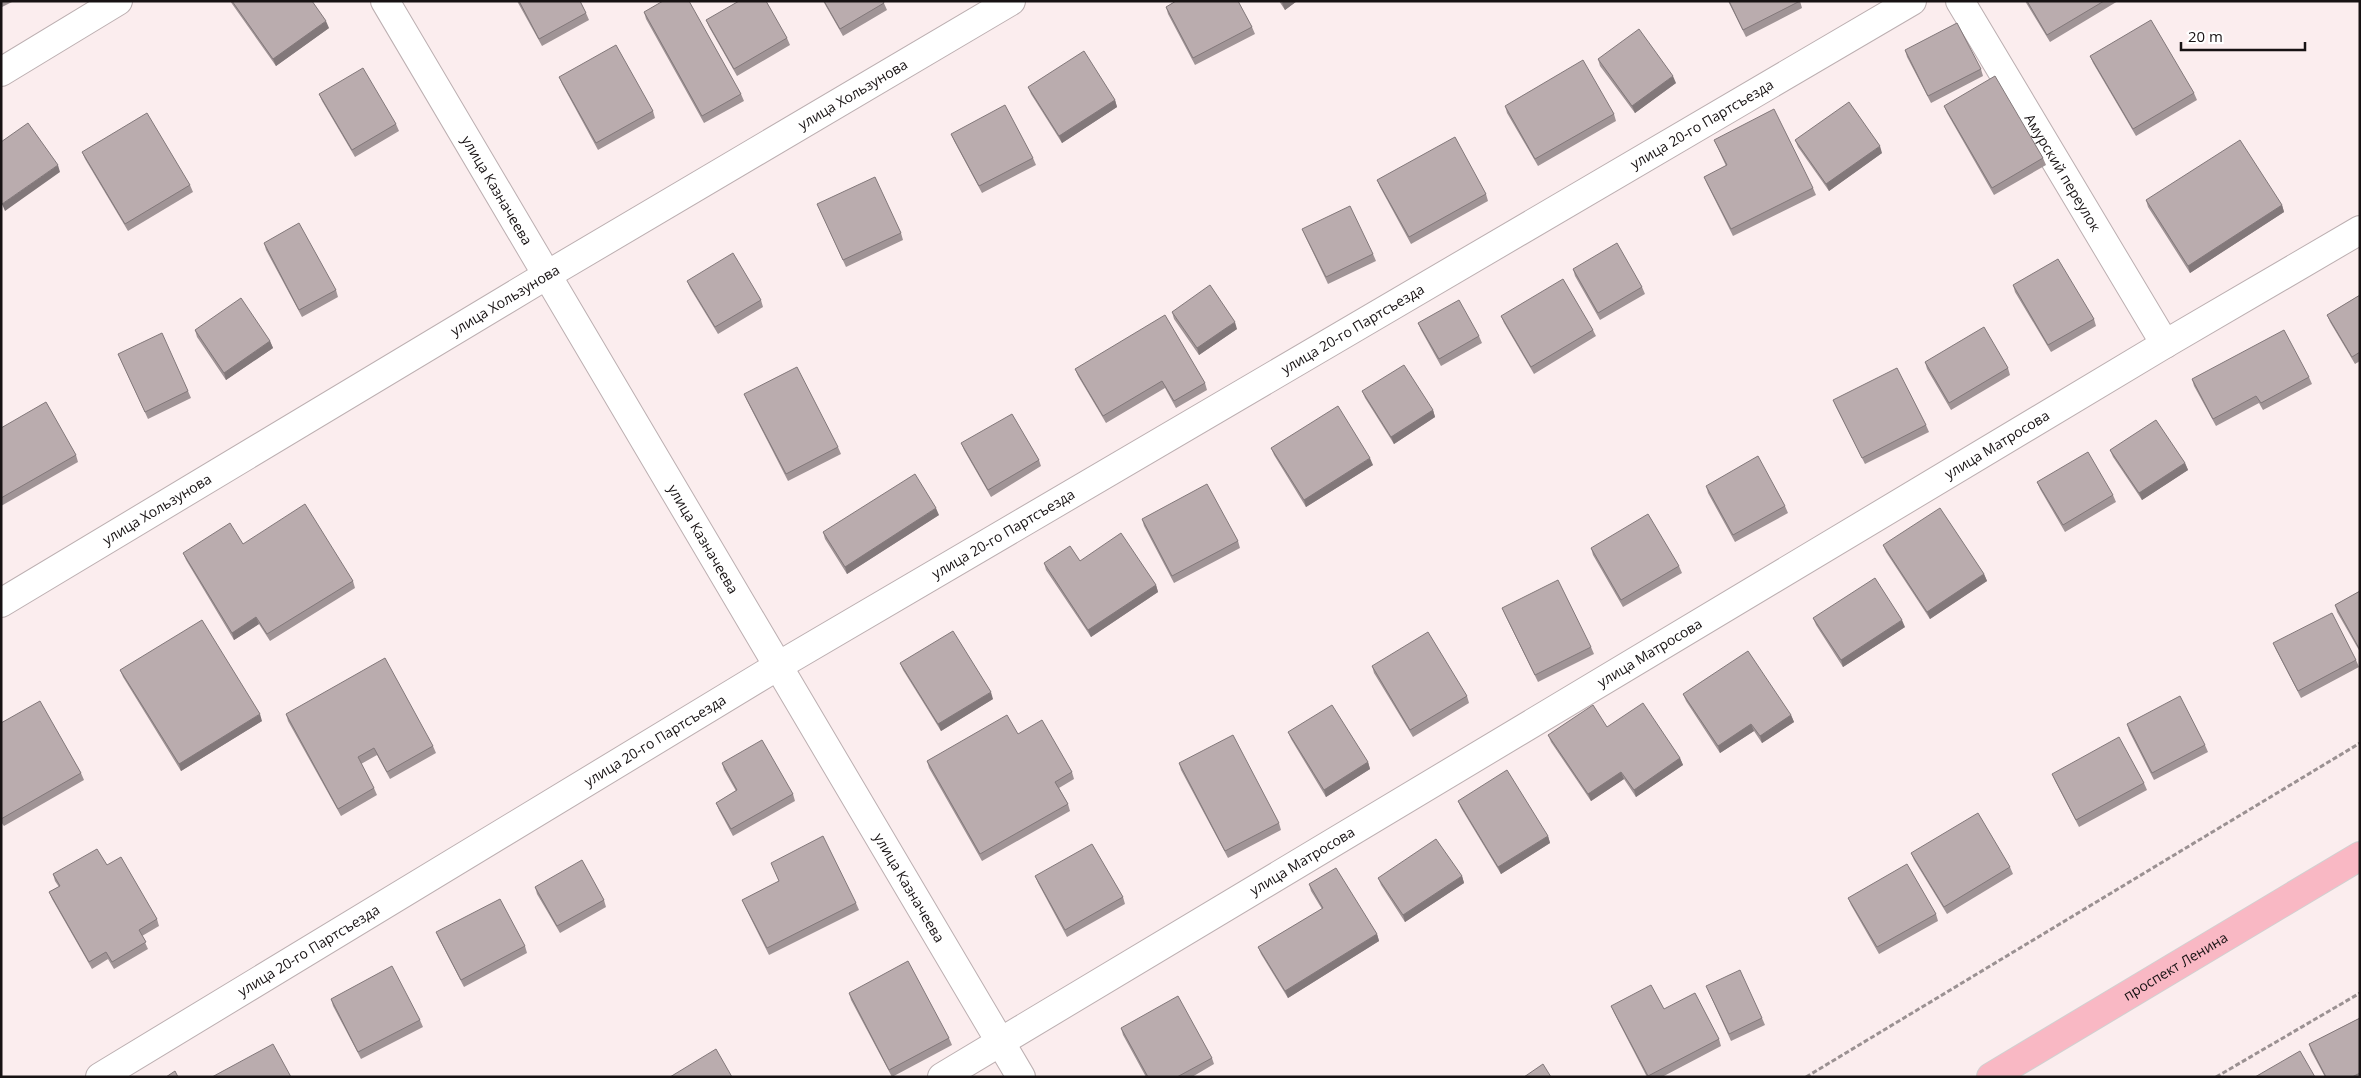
<svg xmlns="http://www.w3.org/2000/svg" width="2361" height="1078" font-family="'Open Sans',sans-serif">
<rect width="100%" height="100%" fill="#fbedee"/>
<g fill="none" stroke-linecap="round" stroke-linejoin="round">
<defs>
<g id="street">
<path id="s1" d="M385 1 1021 1077"/>
<path id="s2" d="M1960 1 2165 344"/>
<path d="M1 72 118 1"/>
<path id="s3" d="M1 603 547 275 1011 1"/>
<path id="s4" d="M100 1077 778 666 1912 1"/>
<path id="s5" d="M942 1077 2165 344 2360 230"/>
</g>
<g id="primary">
<path id="s6" d="M1991 1077 2360 856"/>
</g>
</defs>
<!-- street casing -->
<use href="#street" stroke="#bcafb1" stroke-width="30"/>
<!-- primary casing -->
<use href="#primary" stroke="#d1d0d0" stroke-width="30"/>
<!-- path -->
<path stroke="#9b9192" stroke-width="3" stroke-dasharray="5 2.5" stroke-linecap="butt" d="M1806 1077 2360 743
M2216 1077 2360 993"/>
<!-- street -->
<use href="#street" stroke="#fff" stroke-width="28"/>
<!-- primary -->
<use href="#primary" stroke="#f9b8c4" stroke-width="28"/>
</g>
<!-- wall -->
<path fill="#a09496" d="M1 1H14L2 7Z
M230 1H232L329 28 276 66Z
M517 1H580L586 13 589 20 542 46Z
M823 1H883L887 10 843 36Z
M1279 1H1297L1285 10Z
M1728 1H1800L1802 8 1746 37Z
M2025 1H2118L2050 42Z
M1166 7 1252 27 1255 34 1195 65 1168 14Z
M644 12 741 94 744 101 704 123 646 19Z
M706 20 787 38 790 45 737 76 709 27Z
M1905 50 1981 69 1983 76 1931 103 1907 57Z
M2090 56 2194 93 2197 100 2136 136 2093 63Z
M1598 59 1676 83 1635 113 1600 66Z
M559 77 653 111 655 118 598 150 562 84Z
M1028 87 1115 100 1117 107 1062 143 1031 94Z
M319 94 396 124 399 131 355 157 322 101Z
M1505 106 1614 114 1616 121 1538 166 1507 113Z
M1944 106 2043 158 2046 165 1994 195 1947 113Z
M951 134 1033 158 1036 165 982 193 954 141Z
M1714 140 1813 188 1816 195 1733 236 1707 184 1704 177 1726 166Z
M1795 140 1882 153 1829 191 1798 147Z
M82 152 190 185 193 192 128 231 85 159Z
M1377 180 1486 194 1488 201 1411 244 1380 187Z
M2146 200 2282 205 2284 212 2190 273 2148 207Z
M817 204 901 233 903 240 846 267Z
M1302 229 1373 254 1376 261 1328 284 1305 236Z
M264 243 336 290 338 297 302 317 266 250Z
M1573 269 1642 287 1645 294 1600 320 1575 276Z
M687 281 761 300 763 307 718 334 690 288Z
M2013 285 2094 319 2096 326 2051 352 2015 292Z
M2360 295V361L2355 364 2330 322 2327 315Z
M1172 312 1237 329 1199 355 1174 319Z
M1501 316 1593 330 1596 336 1534 374 1504 323Z
M1418 323 1479 336 1482 343 1441 366 1421 330Z
M195 330 270 341 273 348 226 380 197 337Z
M118 354 188 391 191 398 148 419Z
M1925 362 2008 368 2010 375 1951 410 1927 369Z
M1075 369 1205 383 1207 390 1176 408 1165 388 1106 423 1078 376Z
M2309 377 2312 384 2263 410 2259 403 2216 426 2194 386 2192 379Z
M1362 391 1433 410 1435 417 1394 444 1365 398Z
M744 394 838 447 841 454 788 481 747 401Z
M1833 400 1926 425 1929 432 1865 464 1836 407Z
M1 428 76 455 78 462 1 506Z
M961 443 1039 460 1041 466 991 497 964 450Z
M1271 448 1373 465 1306 507 1274 455Z
M2110 450 2185 463 2188 470 2142 500 2113 457Z
M2037 482 2113 495 2116 502 2065 532 2040 489Z
M1706 486 1785 506 1788 513 1735 542 1708 493Z
M939 515 847 574 825 539 823 532Z
M1142 519 1238 541 1240 548 1174 583 1144 526Z
M243 544 353 581 355 588 270 641 259 624 234 640 186 560 183 553Z
M1883 545 1984 574 1987 581 1930 619 1886 552Z
M1591 548 1679 566 1682 573 1623 607 1593 555Z
M1044 563 1156 585 1158 592 1091 637 1046 570Z
M2360 591V652L2337 612 2335 605Z
M1502 608 1591 647 1594 654 1538 682 1505 615Z
M1813 618 1905 627 1843 667 1816 625Z
M2273 643 2356 660 2359 667 2301 698 2276 650Z
M900 663 993 699 941 731 903 670Z
M1372 666 1467 696 1469 703 1413 737 1374 673Z
M120 670 262 721 181 771 123 677Z
M1683 694 1791 715 1794 722 1762 743 1754 731 1720 753 1686 701Z
M286 714 433 746 436 753 390 779 377 755 361 764 374 788 377 795 341 816 288 721Z
M1 723 81 773 84 780 4 826 1 822Z
M2127 724 2205 745 2208 752 2154 780 2129 731Z
M1607 727 1680 758 1683 765 1636 797 1624 779 1591 801 1551 742 1548 735Z
M1288 732 1368 762 1370 769 1326 797 1291 739Z
M1018 734 1072 772 1074 779 1059 788 1068 804 1070 811 982 861 929 768 927 761Z
M722 763 793 794 795 801 733 836 719 810 716 803 736 791 724 770Z
M1179 763 1279 823 1281 830 1228 858 1181 770Z
M2052 774 2144 783 2147 790 2079 827 2055 781Z
M1458 801 1548 836 1550 843 1501 874 1461 808Z
M1911 853 2010 867 2013 874 1947 914 1914 860Z
M771 863 856 903 859 910 769 955 745 907 742 900 779 881Z
M107 865 157 919 159 926 142 936 148 949 114 969 108 959 92 969 52 899 49 892 59 887 55 881 53 874Z
M1035 876 1123 897 1125 904 1067 937 1038 883Z
M1462 876 1464 883 1405 922 1381 885 1378 878Z
M1309 884 1377 934 1379 941 1288 998 1261 954 1258 947 1322 909 1311 891Z
M535 887 604 900 606 907 560 933 537 894Z
M1848 898 1936 914 1938 921 1879 954 1851 905Z
M436 932 525 946 527 953 464 987 439 939Z
M1706 986 1762 1018 1765 1025 1731 1041Z
M849 993 949 1038 952 1045 892 1077 851 1000Z
M331 999 420 1020 423 1027 361 1059 333 1006Z
M1611 1006 1664 1009 1719 1039 1721 1046 1662 1077H1647L1614 1013Z
M2360 1018V1077H2325L2311 1051 2309 1044Z
M1121 1028 1212 1058 1214 1064 1192 1077H1146L1123 1035Z"/>
<!-- shaded-wall -->
<path fill="#82787a" d="M1284 1H1297L1285 10 1282 3Z
M326 21 329 28 276 66 273 59Z
M1673 76 1676 83 1635 113 1632 106Z
M1115 100 1117 107 1062 143 1059 136Z
M1880 146 1882 153 1829 191 1826 184Z
M58 165 60 172 5 211 2 204Z
M2282 205 2284 212 2190 273 2188 266Z
M1235 322 1237 329 1199 355 1197 348Z
M270 341 273 348 226 380 224 373Z
M1433 410 1435 417 1394 444 1391 437Z
M1370 458 1373 465 1306 507 1304 500Z
M2185 463 2188 470 2142 500 2139 493Z
M936 508 939 515 847 574 845 567Z
M1984 574 1987 581 1930 619 1927 612Z
M1156 585 1158 592 1091 637 1088 630Z
M256 617 259 624 234 640 232 633Z
M1902 620 1905 627 1843 667 1841 660Z
M991 692 993 699 941 731 938 724Z
M260 714 262 721 181 771 179 764Z
M1791 715 1794 722 1762 743 1760 736Z
M1751 724 1754 731 1720 753 1718 746Z
M1680 758 1683 765 1636 797 1634 790Z
M1368 762 1370 769 1326 797 1324 790Z
M1621 772 1624 779 1591 801 1588 794Z
M1548 836 1550 843 1501 874 1498 867Z
M1462 876 1464 883 1405 922 1403 915Z
M1377 934 1379 941 1288 998 1285 991Z"/>
<!-- building -->
<path fill="#baacae" stroke="#82787a" d="M232 1H312L326 21 273 59Z
M519 1H580L586 13 539 39Z
M663 1H689L741 94 702 116 644 12Z
M739 1H766L787 38 734 69 706 20Z
M824 1H883L884 3 840 29Z
M1176 1H1238L1252 27 1193 58 1166 7Z
M1729 1H1800L1743 30Z
M2027 1H2104L2047 35Z
M2151 20 2194 93 2133 129 2090 56Z
M1957 23 1981 69 1928 96 1905 50Z
M1639 29 1673 76 1632 106 1598 59Z
M616 45 653 111 596 143 559 77Z
M1084 51 1115 100 1059 136 1028 87Z
M1583 60 1614 114 1535 159 1505 106Z
M363 68 396 124 352 150 319 94Z
M1995 76 2043 158 1992 188 1944 106Z
M1849 102 1880 146 1826 184 1795 140Z
M1005 105 1033 158 979 186 951 134Z
M1774 109 1813 188 1731 229 1704 177 1727 165 1714 140Z
M147 113 190 185 125 224 82 152Z
M28 123 58 165 2 204 1 202V142Z
M1455 137 1486 194 1409 237 1377 180Z
M2240 140 2282 205 2188 266 2146 200Z
M875 177 901 233 843 260 817 204Z
M1350 206 1373 254 1326 277 1302 229Z
M299 223 336 290 299 310 264 243Z
M1617 243 1642 287 1598 313 1573 269Z
M733 253 761 300 715 327 687 281Z
M2058 259 2094 319 2048 345 2013 285Z
M1563 279 1593 330 1531 367 1501 316Z
M1210 285 1235 322 1197 348 1172 312Z
M2360 295V352L2352 357 2327 315Z
M241 298 270 341 224 373 195 330Z
M1459 300 1479 336 1439 359 1418 323Z
M1165 315 1205 383 1174 401 1162 381 1103 416 1075 369Z
M1984 327 2008 368 1949 403 1925 362Z
M2284 330 2309 377 2261 403 2256 396 2213 419 2192 379Z
M162 333 188 391 145 412 118 354Z
M1404 365 1433 410 1391 437 1362 391Z
M797 367 838 447 786 474 744 394Z
M1897 368 1926 425 1862 458 1833 400Z
M46 402 76 455 1 498V428Z
M1338 406 1370 458 1304 500 1271 448Z
M1012 414 1039 460 988 490 961 443Z
M2156 420 2185 463 2139 493 2110 450Z
M2088 452 2113 495 2063 525 2037 482Z
M1758 456 1785 506 1733 535 1706 486Z
M915 474 936 508 845 567 823 532Z
M1207 484 1238 541 1172 576 1142 519Z
M305 504 353 581 267 634 256 617 232 633 183 553 230 523 243 544Z
M1940 508 1984 574 1927 612 1883 545Z
M1648 514 1679 566 1621 600 1591 548Z
M1121 533 1156 585 1088 630 1044 563 1070 546 1080 561Z
M1875 578 1902 620 1841 660 1813 618Z
M1558 580 1591 647 1535 675 1502 608Z
M2360 591V650L2335 605Z
M2332 613 2356 660 2298 691 2273 643Z
M202 620 260 714 179 764 120 670Z
M953 631 991 692 938 724 900 663Z
M1428 632 1467 696 1410 730 1372 666Z
M1748 651 1791 715 1760 736 1751 724 1718 746 1683 694Z
M385 658 433 746 387 772 374 748 358 757 374 788 338 809 286 714Z
M2180 696 2205 745 2152 773 2127 724Z
M40 701 81 773 1 819V723Z
M1643 703 1680 758 1634 790 1621 772 1588 794 1548 735 1593 705 1607 727Z
M1332 705 1368 762 1324 790 1288 732Z
M1007 715 1018 734 1042 720 1072 772 1055 782 1068 804 980 854 927 761Z
M1233 735 1279 823 1225 851 1179 763Z
M2119 737 2144 783 2076 820 2052 774Z
M762 740 793 794 731 829 716 803 737 790 722 763Z
M1507 770 1548 836 1498 867 1458 801Z
M1978 813 2010 867 1944 907 1911 853Z
M823 836 856 903 767 948 742 900 779 881 771 863Z
M1436 839 1462 876 1403 915 1378 878Z
M1092 844 1123 897 1065 930 1035 876Z
M97 849 107 865 121 857 157 919 139 930 146 942 112 962 106 952 89 962 49 892 60 886 53 874Z
M582 860 604 900 557 926 535 887Z
M1907 864 1936 914 1877 947 1848 898Z
M1336 868 1377 934 1285 991 1258 947 1323 908 1309 884Z
M500 899 525 946 461 980 436 932Z
M908 961 949 1038 889 1070 849 993Z
M392 966 420 1020 358 1052 331 999Z
M1740 970 1762 1018 1729 1034 1706 986Z
M1651 985 1664 1009 1695 993 1719 1039 1648 1076 1611 1006Z
M1178 996 1212 1058 1177 1077H1148L1121 1028Z
M2360 1018V1073L2352 1077H2326L2309 1044Z
M273 1044 291 1077H212Z
M716 1049 732 1077H670Z
M2300 1051 2315 1077H2255Z
M1543 1064 1551 1077H1524Z
M175 1071 178 1077H166Z"/>
<g text-anchor="middle" stroke-width="4" stroke-linejoin="round" paint-order="stroke">
<!-- street labels -->
<g font-size="14" fill="#171213" stroke="#fff">
<text dy="5" stroke="none"><textPath href="#s3" startOffset="992">улица Хользунова</textPath></text>
<text dy="5" stroke="none"><textPath href="#s4" startOffset="1864">улица 20-го Партсъезда</textPath></text>
<text dy="5" stroke="none"><textPath href="#s2" startOffset="200">Амурский переулок</textPath></text>
<text dy="5" stroke="none"><textPath href="#s1" startOffset="220">улица Казначеева</textPath></text>
<text dy="5" stroke="none"><textPath href="#s3" startOffset="588">улица Хользунова</textPath></text>
<text dy="5" stroke="none"><textPath href="#s4" startOffset="1459">улица 20-го Партсъезда</textPath></text>
<text dy="5" stroke="none"><textPath href="#s5" startOffset="1230">улица Матросова</textPath></text>
<text dy="5" stroke="none"><textPath href="#s3" startOffset="182">улица Хользунова</textPath></text>
<text dy="5" stroke="none"><textPath href="#s4" startOffset="1054">улица 20-го Партсъезда</textPath></text>
<text dy="5" stroke="none"><textPath href="#s1" startOffset="625">улица Казначеева</textPath></text>
<text dy="5" stroke="none"><textPath href="#s5" startOffset="825">улица Матросова</textPath></text>
<text dy="5" stroke="none"><textPath href="#s4" startOffset="649">улица 20-го Партсъезда</textPath></text>
<text dy="5" stroke="none"><textPath href="#s5" startOffset="420">улица Матросова</textPath></text>
<text dy="5" stroke="none"><textPath href="#s1" startOffset="1030">улица Казначеева</textPath></text>
<text dy="5" stroke="none"><textPath href="#s4" startOffset="244">улица 20-го Партсъезда</textPath></text>
<text dy="5" stroke="none"><textPath href="#s6" startOffset="215">проспект Ленина</textPath></text>
</g>
</g>
<!-- border -->
<rect width="2361" height="1078" fill="none" stroke="#171213" stroke-width="5"/>
<!-- scale -->
<path d="M2181 42v8h124v-8" fill="none" stroke="#171213" stroke-width="2.5"/>
<text x="2188" y="42" font-size="15" fill="#171213" stroke="#ffffff" stroke-width="4" paint-order="stroke">20 m</text>
</svg>
